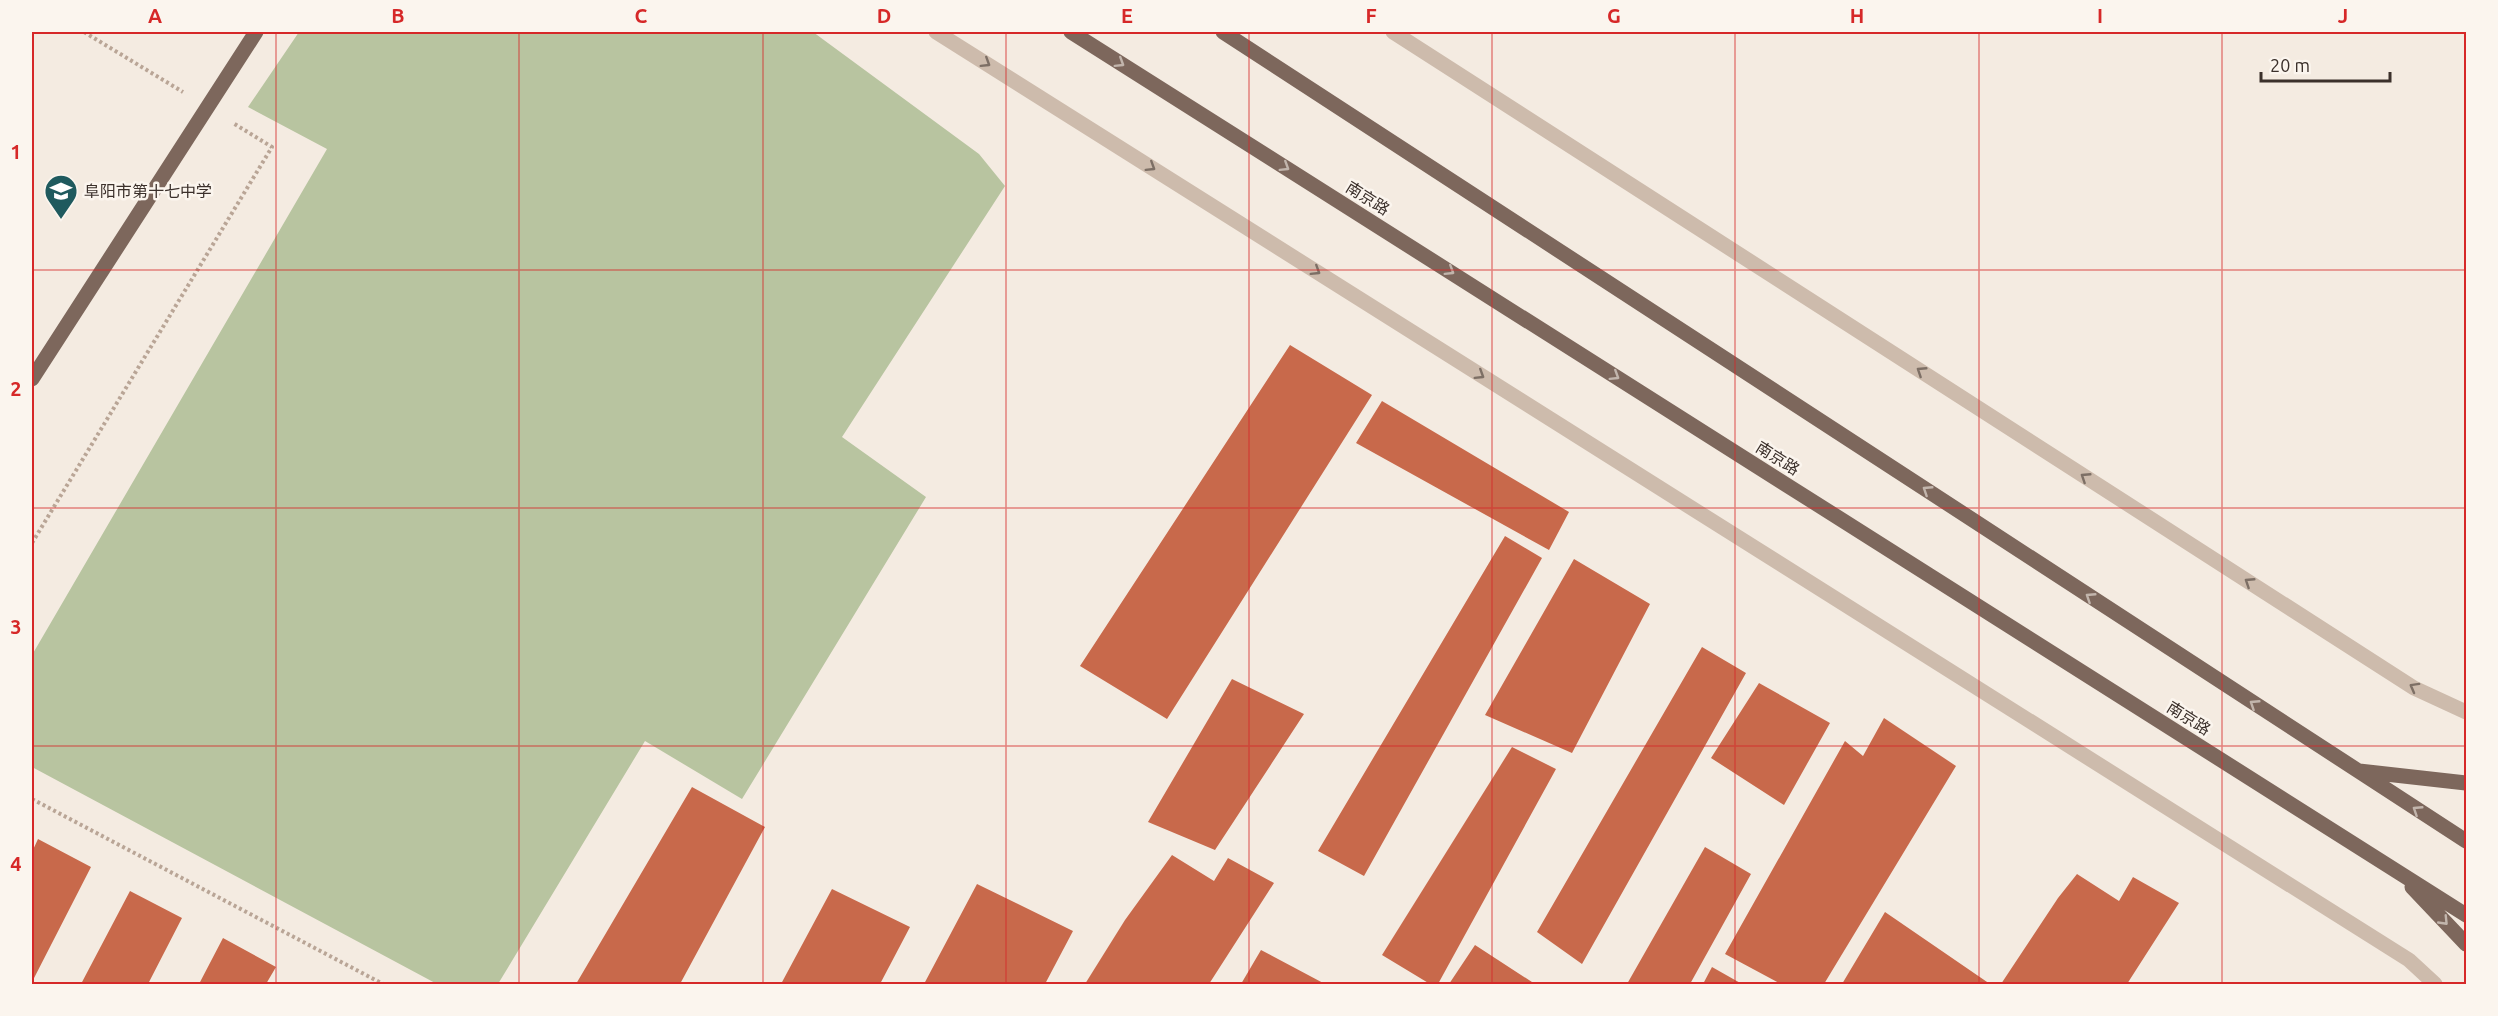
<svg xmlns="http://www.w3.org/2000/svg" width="2498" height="1016" font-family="Ubuntu,'Noto Sans SC',sans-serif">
<rect width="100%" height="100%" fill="#f4ebe1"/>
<!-- green -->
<path fill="#b8c4a0" d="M299 32H813L979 154 1005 186 842 437 926 497 742 799 645 741 498 984H437L32 767V655L327 149 248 107Z"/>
<!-- building -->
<path fill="#c8694b" d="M1290 345 1372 395 1167 719 1080 666Z
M1382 401 1569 512 1549 550 1356 443Z
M1505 536 1542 558 1364 876 1318 851Z
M1574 559 1650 604 1572 753 1485 715Z
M1702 647 1746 673 1582 964 1537 932Z
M1232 679 1304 714 1215 850 1148 822Z
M1759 683 1830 723 1784 805 1711 758Z
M1884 718 1956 766 1824 984H1781L1725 954 1845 741 1863 756Z
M1512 747 1556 769 1438 984H1430L1382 955Z
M692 787 765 827 680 984H576Z
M38 839 91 867 32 982V852Z
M1705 847 1751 874 1690 984H1627Z
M1172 855 1214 881 1228 858 1274 883 1209 984H1085L1125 920Z
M2077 874 2119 901 2133 877 2179 903 2127 984H2001L2058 898Z
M977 884 1073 931 1045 984H924Z
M832 889 910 927 880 984H781Z
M130 891 182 918 148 984H81Z
M1885 912 1990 984H1842Z
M223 938 276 967 266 984H199Z
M1475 945 1535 984H1449Z
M1261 950 1325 984H1241Z
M1712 967 1742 984H1703Z"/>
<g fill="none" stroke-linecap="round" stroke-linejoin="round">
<!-- path -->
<path stroke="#b9a596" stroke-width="4" stroke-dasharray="3 3" stroke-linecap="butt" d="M84 32 183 92
M32 543 272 147 233 123
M32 799 383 984"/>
<!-- minor -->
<path stroke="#cdbbac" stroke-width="15" d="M936 32 2409 960 2435 984
M1393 32 2414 688 2466 712"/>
<!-- major -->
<path stroke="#7d675c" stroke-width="15" d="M1071 32 2466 915
M1223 32 2466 841
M32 379 256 32
M2359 771 2466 783
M2412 887 2466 944"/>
</g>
<!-- one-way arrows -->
<defs><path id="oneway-chevron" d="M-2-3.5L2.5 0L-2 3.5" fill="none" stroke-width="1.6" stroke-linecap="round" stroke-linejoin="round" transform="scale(1.5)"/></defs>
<g stroke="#7d6f65">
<use href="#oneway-chevron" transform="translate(986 63) rotate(32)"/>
<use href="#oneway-chevron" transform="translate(1151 167) rotate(32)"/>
<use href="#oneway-chevron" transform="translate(1316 271) rotate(32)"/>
<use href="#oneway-chevron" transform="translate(1921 371) rotate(-147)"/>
<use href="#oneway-chevron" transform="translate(1480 375) rotate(32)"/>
<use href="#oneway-chevron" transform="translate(2085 477) rotate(-147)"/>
<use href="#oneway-chevron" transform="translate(2249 582) rotate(-147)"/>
<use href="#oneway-chevron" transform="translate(2414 687) rotate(-151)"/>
</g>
<g stroke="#c2b5ac">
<use href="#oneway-chevron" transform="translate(1120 63) rotate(32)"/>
<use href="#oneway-chevron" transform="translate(1285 167) rotate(32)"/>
<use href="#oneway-chevron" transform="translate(1450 271) rotate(32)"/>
<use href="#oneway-chevron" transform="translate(1615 376) rotate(32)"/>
<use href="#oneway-chevron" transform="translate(1927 490) rotate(-147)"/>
<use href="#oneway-chevron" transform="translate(2090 597) rotate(-147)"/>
<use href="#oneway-chevron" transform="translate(2254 704) rotate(-147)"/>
<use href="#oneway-chevron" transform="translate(2417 810) rotate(-147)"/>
<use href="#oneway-chevron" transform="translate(2444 921) rotate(46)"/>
</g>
<!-- grid -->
<path fill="none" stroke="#d62828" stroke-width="1.5" stroke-opacity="0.55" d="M276 32V984M519 32V984M763 32V984M1006 32V984M1249 32V984M1492 32V984M1735 32V984M1979 32V984M2222 32V984M32 270H2466M32 508H2466M32 746H2466"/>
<!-- icons -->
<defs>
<symbol id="school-pin" viewBox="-11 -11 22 30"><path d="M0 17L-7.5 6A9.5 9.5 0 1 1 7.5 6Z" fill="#1f5a5e" stroke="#fbf5ee"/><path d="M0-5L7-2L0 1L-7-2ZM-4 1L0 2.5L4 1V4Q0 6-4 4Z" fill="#fff"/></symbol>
</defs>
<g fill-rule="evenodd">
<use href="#school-pin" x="42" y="172" width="38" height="52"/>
</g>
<g text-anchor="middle" stroke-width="5" stroke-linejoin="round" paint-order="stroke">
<!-- poi labels -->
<g font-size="16" fill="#3b302b" stroke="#fbf5ee" text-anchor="start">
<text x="84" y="197">阜阳市第十七中学</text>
</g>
<!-- street labels -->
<g font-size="16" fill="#3b302b" stroke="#fbf5ee">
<text transform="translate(1368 198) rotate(32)" y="6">南京路</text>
<text transform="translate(1778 458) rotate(32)" y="6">南京路</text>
<text transform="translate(2189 718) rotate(32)" y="6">南京路</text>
</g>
</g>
<!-- border -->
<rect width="2498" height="1016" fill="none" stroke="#fbf5ee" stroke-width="66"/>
<!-- scale -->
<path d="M2261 72v9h129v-9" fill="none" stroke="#3b302b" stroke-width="3"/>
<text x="2270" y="72" font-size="18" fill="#3b302b" stroke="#fbf5ee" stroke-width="4.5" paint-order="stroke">20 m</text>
<rect x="33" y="33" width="2432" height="950" fill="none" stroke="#d62828" stroke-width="2"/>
<g font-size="20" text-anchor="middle" font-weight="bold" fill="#d62828">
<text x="155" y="23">A</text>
<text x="398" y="23">B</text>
<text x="641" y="23">C</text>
<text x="884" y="23">D</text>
<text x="1127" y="23">E</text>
<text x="1371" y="23">F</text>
<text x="1614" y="23">G</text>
<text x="1857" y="23">H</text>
<text x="2100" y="23">I</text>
<text x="2343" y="23">J</text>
<text x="16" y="159">1</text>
<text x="16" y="396">2</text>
<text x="16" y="634">3</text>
<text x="16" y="871">4</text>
</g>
</svg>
